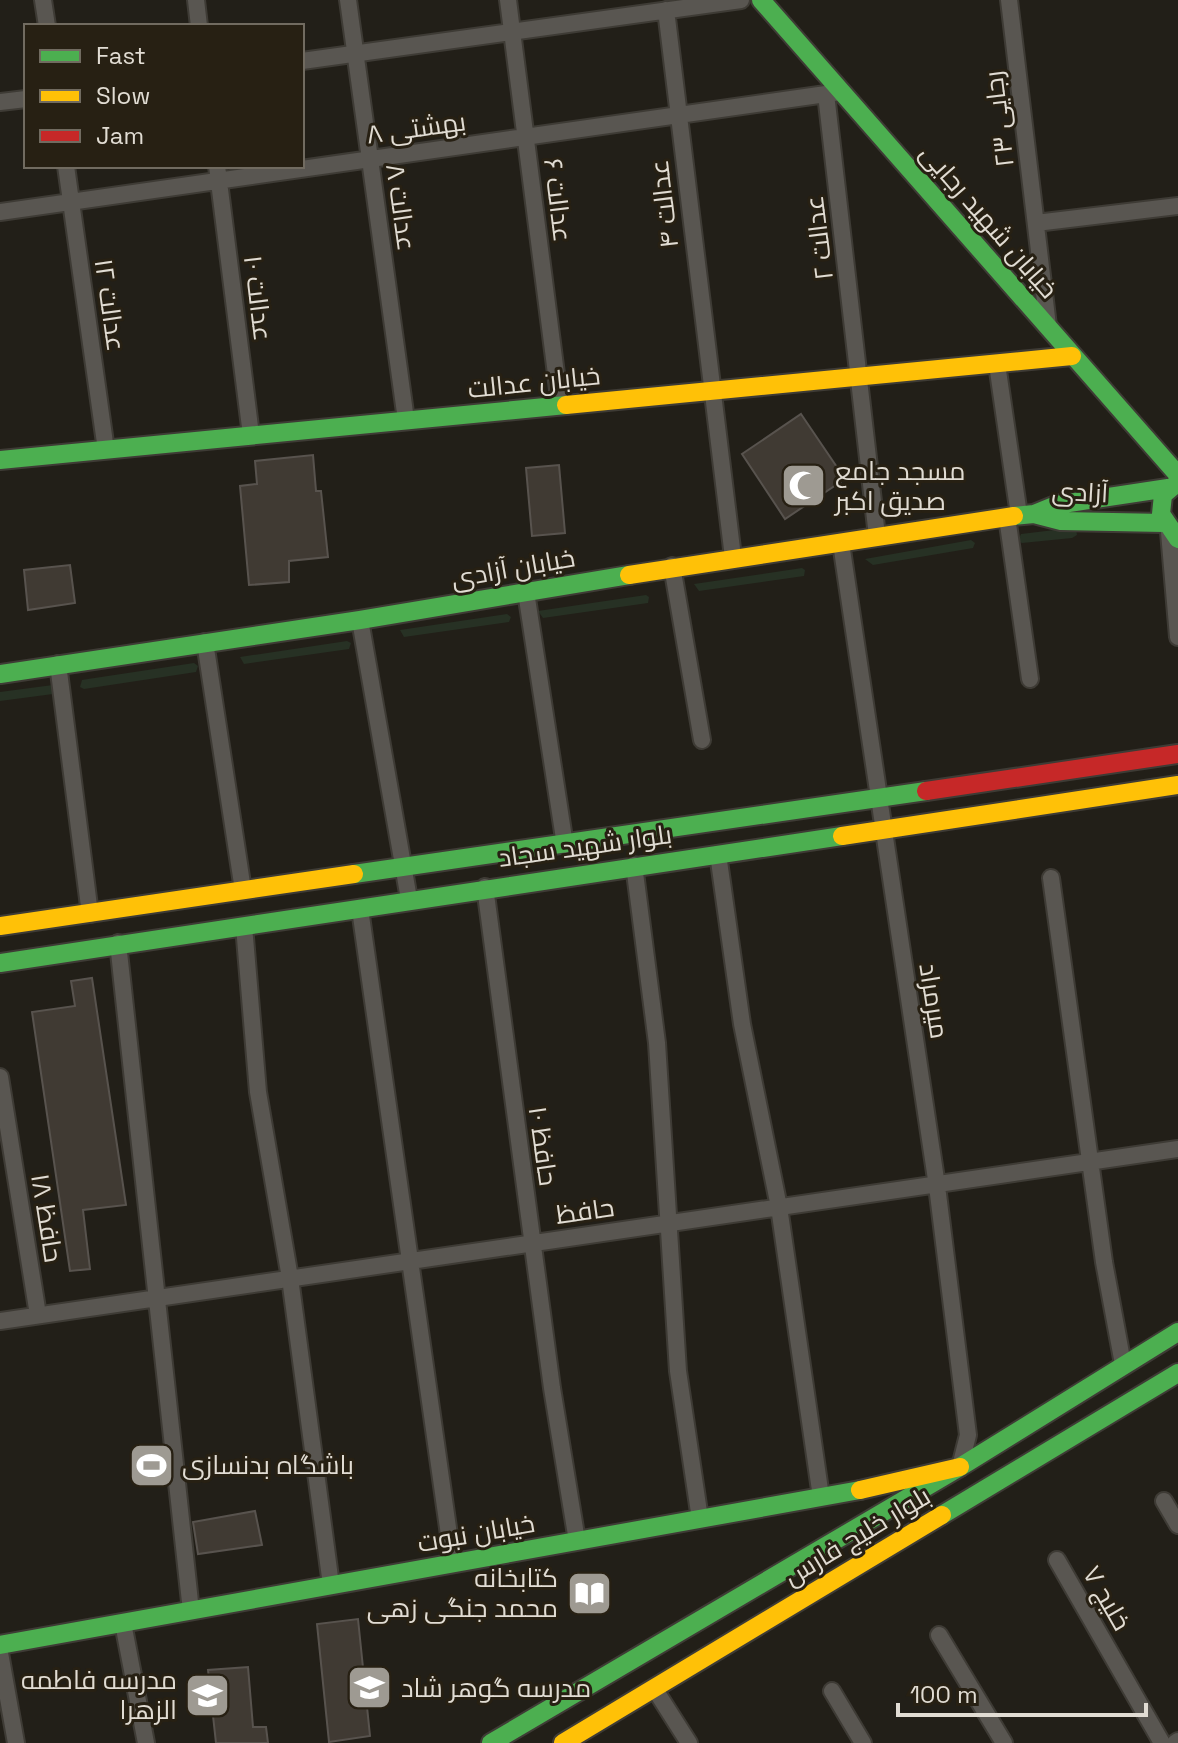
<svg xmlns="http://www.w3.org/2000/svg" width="1178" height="1743" font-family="'Space Grotesk',Cairo,sans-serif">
<rect width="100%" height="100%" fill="#221f18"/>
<!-- green -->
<path fill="#273124" d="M1071 528 1076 529 1077 535 1072 538 1022 543 1018 541 1021 534Z
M971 540 975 543 973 548 873 565 865 559Z
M802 568 805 570 804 576 699 591 694 584Z
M646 595 649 597 648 603 543 618 538 611Z
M507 614 511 617 509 622 404 637 400 630Z
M347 641 351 643 349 649 244 664 240 657Z
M194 663 198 666 196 672 84 689 80 687 82 680 88 679Z
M53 685 58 692 53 694 0 701V692Z"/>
<!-- building -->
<path fill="#403a33" stroke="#58534e" stroke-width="2" d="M801 414 845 479 785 519 742 454Z
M313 455 316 491H321L328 557 289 561V582L249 585 240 486 257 484 255 461Z
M559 465 565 533 532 536 526 468Z
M70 565 75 603 28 610 24 570Z
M92 978 126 1205 83 1210 90 1269 70 1271 32 1012 75 1006 71 981Z
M255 1511 262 1545 198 1554 193 1522Z
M358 1619 370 1736 329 1742 317 1624Z
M248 1667 253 1727H266L268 1743H216L208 1670Z"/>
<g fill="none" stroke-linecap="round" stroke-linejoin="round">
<defs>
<path id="street" d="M43 0 47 26
M196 0 199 26
M348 0 406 420
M508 0 560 405
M1009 0 1048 326
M666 10 733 557
M302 61 741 0
M826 94 877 536
M0 102 26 99
M66 166 106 450
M217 166 251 435
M0 212 840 92
M1036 223 1178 206
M997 364 1019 515
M1007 517 1030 679
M1169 532 1178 637
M841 543 937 1186 968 1435 960 1467
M672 566 702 740
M526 592 565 845
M360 620 409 899
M205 642 243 890
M58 664 90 914
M718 854 742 1024 779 1207 821 1497
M634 865 657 1043 678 1371 700 1519
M1051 878 1104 1262 1123 1364
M485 887 552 1388 577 1541
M360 909 453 1563
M244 926 258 1092 290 1278 331 1585
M118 943 191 1611
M0 1077 38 1315
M0 1321 1178 1149
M1164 1501 1178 1525
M1057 1560 1162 1743
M123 1623 146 1743
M939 1635 1004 1743
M0 1653 16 1743
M654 1688 689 1743
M832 1691 863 1743
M1175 1743 1178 1741"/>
<path id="fast" d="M761 0 1178 475
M0 460 566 405
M1177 483 1163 495 1161 514 1178 539
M1034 514 1056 505 1168 488
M1014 516 1034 514 1061 521 1164 523
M0 674 360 620 629 575
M354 874 926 791
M0 963 842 836
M942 1515 1178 1373
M0 1645 860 1490
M491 1743 960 1467 1178 1332"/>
<path id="slow" d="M566 405 1072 356
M629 575 1014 516
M842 836 1178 785
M0 926 354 874
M860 1490 960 1467
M563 1743 942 1515"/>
<path id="jam" d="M926 791 1178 754"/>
</defs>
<!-- street casing -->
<use href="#street" stroke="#3e3b35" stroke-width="20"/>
<!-- fast casing -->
<use href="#fast" stroke="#3e3b35" stroke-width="22"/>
<!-- slow casing -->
<use href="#slow" stroke="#3e3b35" stroke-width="22"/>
<!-- jam casing -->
<use href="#jam" stroke="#3e3b35" stroke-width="22"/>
<!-- street -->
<use href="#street" stroke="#595651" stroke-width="16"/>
<!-- fast -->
<use href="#fast" stroke="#4caf50" stroke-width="18"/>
<!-- slow -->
<use href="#slow" stroke="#ffc107" stroke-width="18"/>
<!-- jam -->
<use href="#jam" stroke="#c62828" stroke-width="18"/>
</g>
<!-- icons -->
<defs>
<symbol id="mosque-square" viewBox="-11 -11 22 22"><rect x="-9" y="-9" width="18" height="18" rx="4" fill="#9e9a92" stroke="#272013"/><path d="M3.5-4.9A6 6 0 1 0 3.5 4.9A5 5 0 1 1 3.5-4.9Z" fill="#fff"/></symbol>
<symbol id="stadium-square" viewBox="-11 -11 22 22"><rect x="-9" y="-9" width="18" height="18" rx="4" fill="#9e9a92" stroke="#272013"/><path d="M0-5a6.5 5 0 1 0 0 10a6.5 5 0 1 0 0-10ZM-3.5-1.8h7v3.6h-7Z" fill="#fff"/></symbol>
<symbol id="library-square" viewBox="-11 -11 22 22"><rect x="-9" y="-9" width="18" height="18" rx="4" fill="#9e9a92" stroke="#272013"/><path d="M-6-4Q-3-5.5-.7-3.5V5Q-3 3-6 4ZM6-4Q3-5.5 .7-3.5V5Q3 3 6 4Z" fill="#fff"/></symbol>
<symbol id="school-square" viewBox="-11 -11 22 22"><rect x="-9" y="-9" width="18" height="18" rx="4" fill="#9e9a92" stroke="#272013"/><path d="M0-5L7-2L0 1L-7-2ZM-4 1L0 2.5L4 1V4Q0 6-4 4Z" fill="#fff"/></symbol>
</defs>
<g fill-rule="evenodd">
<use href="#mosque-square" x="778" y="460" width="51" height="51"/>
<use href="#stadium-square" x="126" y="1440" width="51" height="51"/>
<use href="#library-square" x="564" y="1568" width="51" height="51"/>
<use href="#school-square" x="344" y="1662" width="51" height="51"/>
<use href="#school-square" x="182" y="1670" width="51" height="51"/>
</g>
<g text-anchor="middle" stroke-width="6" stroke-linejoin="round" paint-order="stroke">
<!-- street labels -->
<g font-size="26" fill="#e1dcd3" stroke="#272013">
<text transform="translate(999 119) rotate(-97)" y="9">رجایی ۲۳</text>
<text transform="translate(416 128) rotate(-8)" y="9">بهشتی ۸</text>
<text transform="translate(558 200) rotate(83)" y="9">عدالت ۶</text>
<text transform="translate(664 204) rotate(-97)" y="9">عدالت ۴</text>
<text transform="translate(401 207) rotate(82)" y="9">عدالت ۸</text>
<text transform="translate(989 221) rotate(49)" y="9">خیابان شهید رجایی</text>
<text transform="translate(819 238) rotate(-97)" y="9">عدالت ۲</text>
<text transform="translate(258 298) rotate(83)" y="9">عدالت ۱۰</text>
<text transform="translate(110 305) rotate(82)" y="9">عدالت ۱۲</text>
<text transform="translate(534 382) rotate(-6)" y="9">خیابان عدالت</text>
<text transform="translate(1080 492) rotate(3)" y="9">آزادی</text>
<text transform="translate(513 568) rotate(-10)" y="9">خیابان آزادی</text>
<text transform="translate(585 846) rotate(-8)" y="9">بلوار شهید سجاد</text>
<text transform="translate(934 1001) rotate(81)" y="9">میرمراد</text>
<text transform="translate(543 1146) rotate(82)" y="9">حافظ ۱۰</text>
<text transform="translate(585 1211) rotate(-8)" y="9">حافظ</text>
<text transform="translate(47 1218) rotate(81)" y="9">حافظ ۱۸</text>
<text transform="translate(476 1533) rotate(-10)" y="9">خیابان نبوت</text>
<text transform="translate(857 1536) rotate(-31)" y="9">بلوار خلیج فارس</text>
<text transform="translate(1107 1598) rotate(60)" y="9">خلیج ۷</text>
</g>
<!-- poi labels -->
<g font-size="26" fill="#e1dcd3" stroke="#272013" text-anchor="start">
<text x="835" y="480">مسجد جامع<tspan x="835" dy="30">صدیق اکبر</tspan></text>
<text x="182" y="1474">باشگاه بدنسازی</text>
<text x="558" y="1587" text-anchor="end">کتابخانه<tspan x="558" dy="30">محمد جنگی زهی</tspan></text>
<text x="177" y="1689" text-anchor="end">مدرسه فاطمه<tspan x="177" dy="30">الزهرا</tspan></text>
<text x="401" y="1697">مدرسه گوهر شاد</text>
</g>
</g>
<!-- legend -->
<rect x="24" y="24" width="280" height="144" fill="#272013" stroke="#716b60" stroke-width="2"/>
<rect x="40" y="50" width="40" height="12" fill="#4caf50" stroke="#716b60" stroke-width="2"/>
<text x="96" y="64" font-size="24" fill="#e1dcd3">Fast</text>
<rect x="40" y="90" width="40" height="12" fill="#ffc107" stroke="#716b60" stroke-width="2"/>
<text x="96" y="104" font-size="24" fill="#e1dcd3">Slow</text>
<rect x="40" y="130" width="40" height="12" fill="#c62828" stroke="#716b60" stroke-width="2"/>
<text x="96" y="144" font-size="24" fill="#e1dcd3">Jam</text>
<!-- scale -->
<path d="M898 1703v12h248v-12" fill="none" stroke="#e1dcd3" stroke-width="4"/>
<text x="910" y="1703" font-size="24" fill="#e1dcd3" stroke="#272013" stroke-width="6" paint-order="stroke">100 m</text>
</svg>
